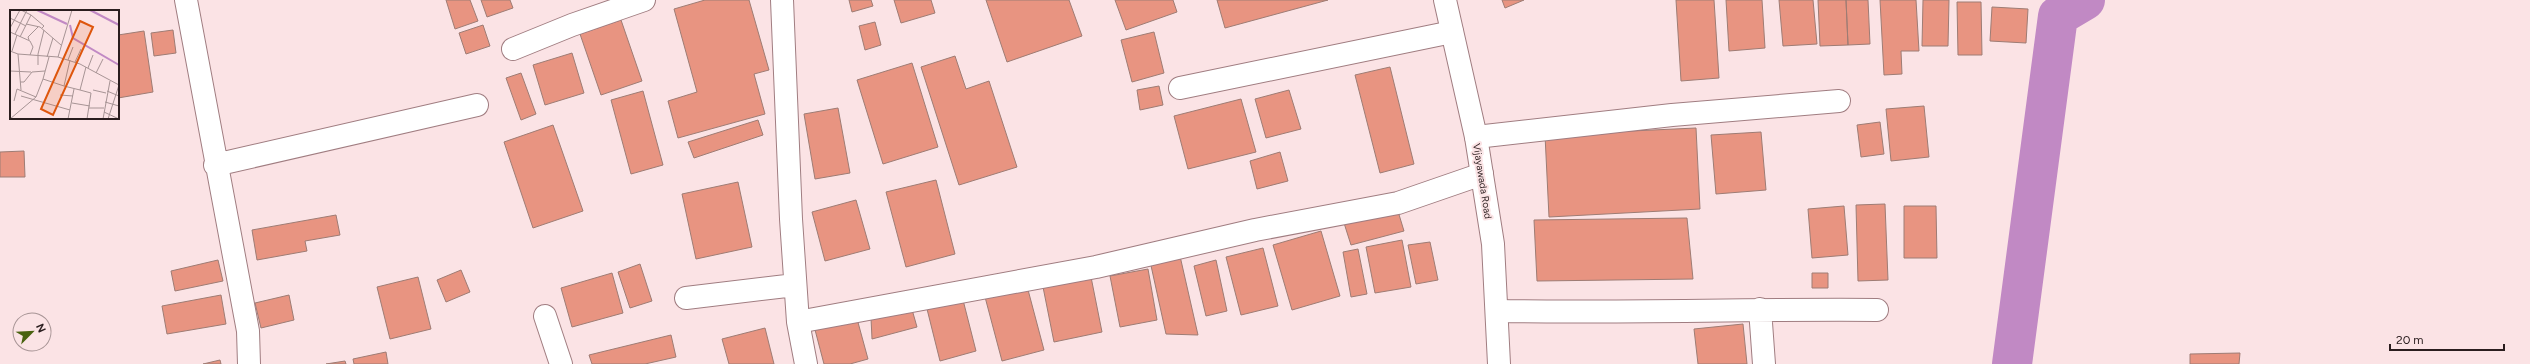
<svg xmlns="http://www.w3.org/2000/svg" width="2530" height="364" font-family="Figtree,sans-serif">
<rect width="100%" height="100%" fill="#fbe3e5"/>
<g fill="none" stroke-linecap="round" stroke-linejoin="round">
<!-- canal -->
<path stroke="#c189c4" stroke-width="40" d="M2012 364 2058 16 2085 0"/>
</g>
<!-- building -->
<path fill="#e89481" stroke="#9e7c74" d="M446 0H470L478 21 455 29Z
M481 0H510L513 8 487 17Z
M705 0H749L769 70 754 74 765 114 678 138 668 101 697 92 674 9Z
M849 0H871L873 6 852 12Z
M894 0H931L935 13 901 23Z
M986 0H1069L1082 36 1007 62Z
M1115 0H1173L1177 12 1126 30Z
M1217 0H1328L1225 28Z
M1502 0H1524L1505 8Z
M1676 0H1714L1719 78 1681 81Z
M1726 0H1762L1765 48 1729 51Z
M1779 0H1813L1817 44 1783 46Z
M1818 0H1846L1848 45 1820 46Z
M1846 0H1868L1870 44 1848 45Z
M1880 0H1916L1919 51H1901L1902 74 1884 75Z
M1923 0H1949L1948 46H1922Z
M1957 2H1981L1982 55H1958Z
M1992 7 2028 9 2026 43 1990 41Z
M621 20 642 81 601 95 580 34Z
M875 22 881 45 865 50 859 26Z
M483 25 490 46 466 54 459 33Z
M173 30 176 53 154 56 151 33Z
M144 31 153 92 118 98V35Z
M1154 32 1164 73 1132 82 1121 40Z
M572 53 584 93 545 105 533 65Z
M955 56 966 89 989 81 1017 167 959 185 921 67Z
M912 63 938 147 883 164 857 80Z
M1390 67 1414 164 1380 173 1355 75Z
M521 73 536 114 521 120 506 78Z
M1159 86 1163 105 1140 110 1137 90Z
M1289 90 1301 129 1266 138 1255 99Z
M643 91 663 165 631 174 611 100Z
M1241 99 1256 152 1188 169 1174 116Z
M1924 106 1929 157 1891 161 1886 109Z
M838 108 850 173 815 179 804 114Z
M758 120 763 135 694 158 688 142Z
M1880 122 1884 154 1861 157 1857 125Z
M553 125 583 211 533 228 504 142Z
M1696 128 1700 209 1549 217 1545 135Z
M1761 132 1766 190 1716 194 1711 135Z
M24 151 25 177H0V152Z
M1280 152 1288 181 1257 189 1250 161Z
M936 180 955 254 906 267 886 192Z
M738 182 752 247 696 259 682 194Z
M856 200 870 249 825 261 812 212Z
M1885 204 1888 280 1858 281 1856 205Z
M1844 206 1848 255 1812 258 1808 209Z
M1904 206H1936L1937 258H1904Z
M1397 208 1404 231 1351 245 1344 223Z
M336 215 340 235 305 241 307 251 257 260 252 230Z
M1687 218 1693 279 1537 281 1534 220Z
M1321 231 1340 296 1292 310 1273 245Z
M1402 240 1411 287 1375 293 1366 247Z
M1430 242 1438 280 1416 284 1408 245Z
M1263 248 1278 306 1241 315 1226 257Z
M1358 249 1367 294 1351 297 1343 252Z
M1180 256 1198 335 1166 334 1150 261Z
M218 260 223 281 175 291 171 271Z
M1216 260 1227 311 1206 316 1194 266Z
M640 264 652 301 630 308 618 272Z
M1148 269 1157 320 1120 327 1110 276Z
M461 270 470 292 446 302 437 280Z
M1090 272 1102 332 1054 342 1042 282Z
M612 273 623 313 572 327 561 288Z
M1812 273H1828V288H1812Z
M418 277 431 329 390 339 377 287Z
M1027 286 1044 350 1002 361 985 297Z
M221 295 226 324 167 334 162 306Z
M289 295 294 320 261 328 255 303Z
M962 296 976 351 940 361 926 305Z
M911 306 917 327 872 339 871 318Z
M856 315 868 359 850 364H824L814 326Z
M1743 324 1747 364H1698L1694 329Z
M765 328 774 364H729L722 339Z
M671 335 676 357 645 364H592L589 355Z
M386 352 388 364H354L353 359Z
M2240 353 2239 364H2190V354Z
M220 360 221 364H203Z
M345 361 346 364H326Z"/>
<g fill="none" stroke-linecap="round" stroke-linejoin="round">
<defs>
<path id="minor" d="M186 0 248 331 249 364
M782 0 791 219 798 322 806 364
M513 49 572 25 644 0
M1180 88 1452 32
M1476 137 1672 115 1839 101
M215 165 477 105
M686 298 795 285
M1760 309 1764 364
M1497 311C1624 313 1750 309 1877 310
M545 316 561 364
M798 322 1096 267 1255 230 1398 203 1482 174"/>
<path id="secondary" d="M1445 0 1476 137 1493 244 1499 364"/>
</defs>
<!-- minor casing -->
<use href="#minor" stroke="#a07d81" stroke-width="24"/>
<!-- secondary casing -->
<use href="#secondary" stroke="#a07d81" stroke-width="24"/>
<!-- minor -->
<use href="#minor" stroke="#fff" stroke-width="22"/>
<!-- secondary -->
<use href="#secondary" stroke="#fff" stroke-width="22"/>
</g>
<g text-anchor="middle" stroke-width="4" stroke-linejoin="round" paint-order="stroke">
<!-- street labels -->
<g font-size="10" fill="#2a1d1e" stroke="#fbe3e5">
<text transform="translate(1483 181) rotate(81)" y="4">Vijayawada Road</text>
</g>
</g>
<!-- overview -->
<g transform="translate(10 10)">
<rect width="109" height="109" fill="#fbe3e5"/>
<path fill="none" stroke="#c189c4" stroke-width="2" d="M27 0 57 14M80 0 109 15M60 15 63 28 109 55"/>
<path fill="none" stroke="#a79495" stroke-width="1" d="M62 0 48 47 70 54 109 75M21 5 34 16 32 18M0 8 16 16M16 14 30 17 51 35M0 18 10 0M0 22 20 31 23 37 20 45M5 24 17 0M10 27 21 5 11 0M19 30 18 27 28 17M0 41 8 44 48 47M2 41 7 25M8 44 11 80M37 47 43 28M39 47 33 69 54 76 70 80 76 57M58 50 63 37M65 52 71 39M28 55V44L34 20M78 58 83 45M0 61 21 62M86 63 93 49M10 72H14L22 62 35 61M54 76 60 50M70 80 81 83 77 109M83 80 96 83M97 81 109 86M50 85 63 86M11 86 60 100M4 91 7 79 26 87M95 92 109 96M62 93 80 96M79 98H94M94 102 109 109M0 109 26 87 33 69M58 109 64 79M93 109 100 71M98 109 109 75"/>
<path fill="#de560d" fill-opacity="0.15" stroke="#de560d" stroke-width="2" d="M70 11 83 17 43 105 31 99Z"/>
<rect width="109" height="109" fill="none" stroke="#2a1d1e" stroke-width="2"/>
</g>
<!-- north arrow -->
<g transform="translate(32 332) rotate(66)"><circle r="19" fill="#fbe3e5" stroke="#a79495"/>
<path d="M0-3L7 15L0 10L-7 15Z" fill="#496210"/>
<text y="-6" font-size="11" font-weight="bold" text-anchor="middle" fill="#2a1d1e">N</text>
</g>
<!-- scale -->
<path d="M2390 344v6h114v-6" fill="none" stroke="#2a1d1e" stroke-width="2"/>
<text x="2396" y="344" font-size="12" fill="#2a1d1e" stroke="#fbe3e5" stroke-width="3" paint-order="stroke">20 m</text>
</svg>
